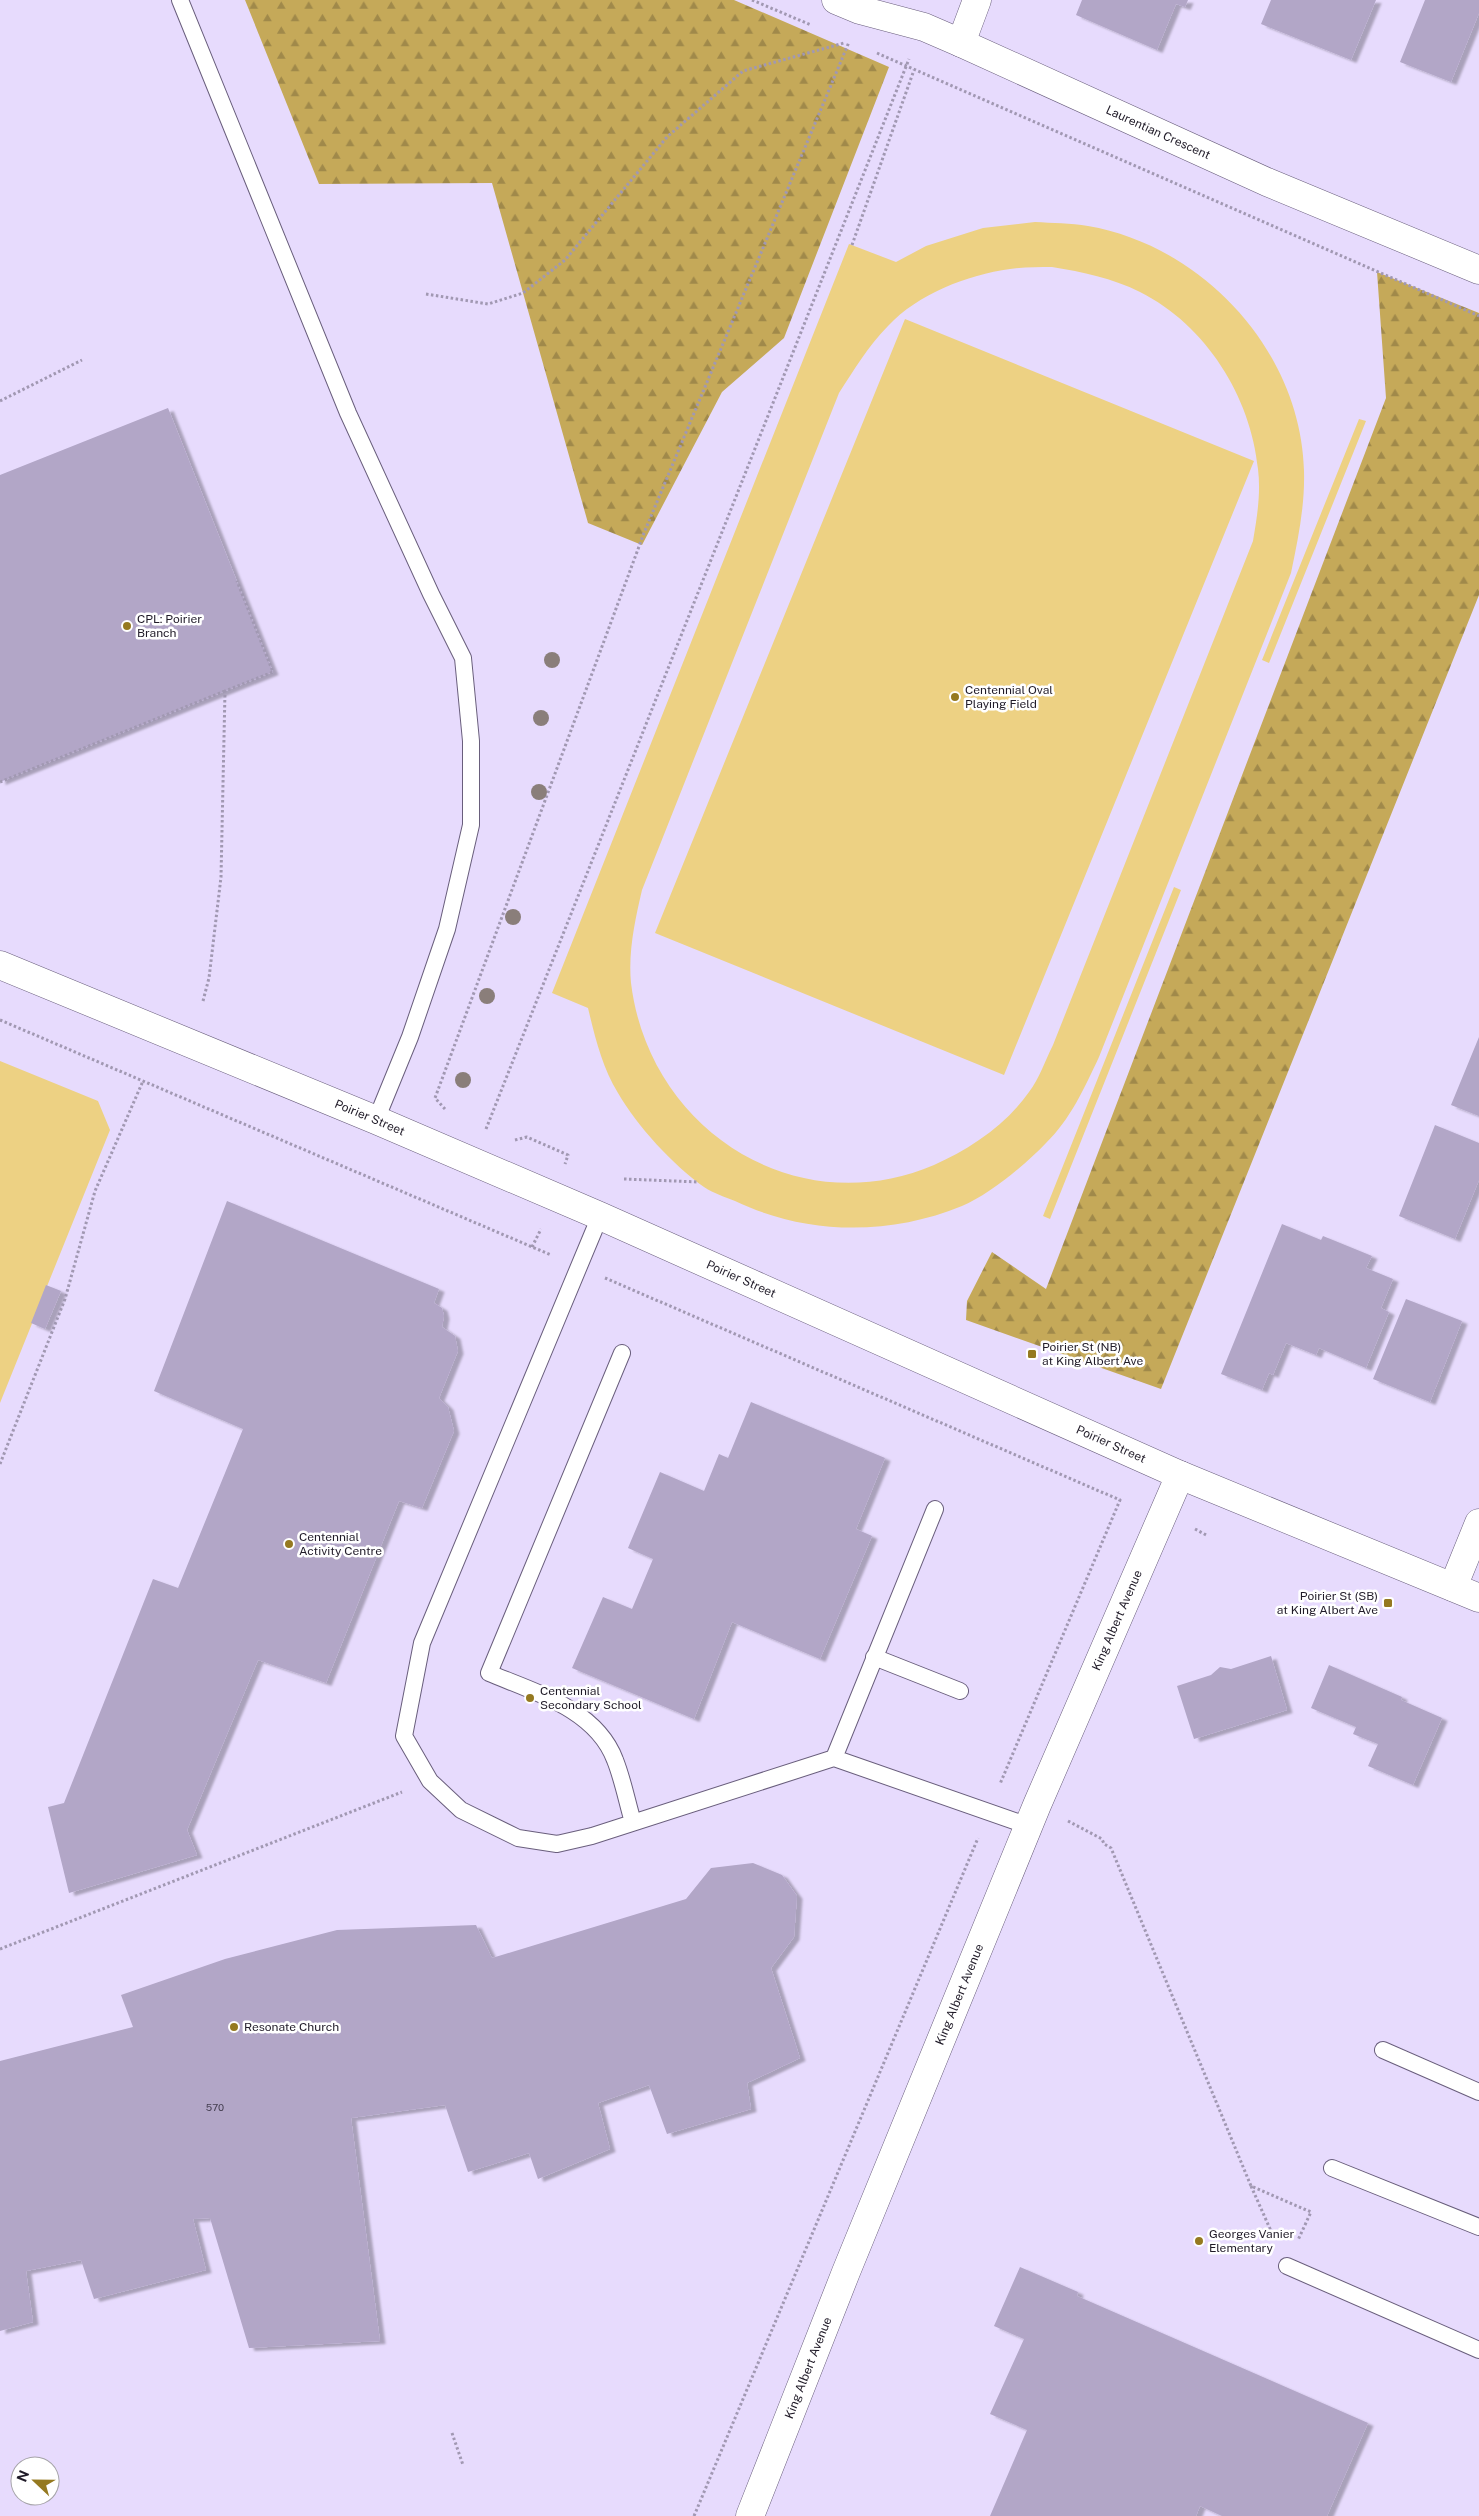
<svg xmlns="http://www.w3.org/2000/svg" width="1479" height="2516" font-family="'Public Sans',sans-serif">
<defs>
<pattern id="forest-firs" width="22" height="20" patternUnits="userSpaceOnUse" patternTransform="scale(1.25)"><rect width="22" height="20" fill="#c5a959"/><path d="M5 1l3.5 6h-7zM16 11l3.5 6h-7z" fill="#a0894a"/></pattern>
<filter id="shadow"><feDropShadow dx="5.5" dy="3" stdDeviation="1" flood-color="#0004"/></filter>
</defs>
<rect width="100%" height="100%" fill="#e7dbfd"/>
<!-- green -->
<path fill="#edd183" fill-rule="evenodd" d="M1035 222C1052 223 1071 223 1088 226 1204 246 1301 352 1304 471 1305 506 1298 539 1291 573L1099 1057C1085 1087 1070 1120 1046 1143 1025 1165 989 1195 962 1206 889 1236 806 1235 735 1201 725 1197 713 1193 704 1187 673 1165 637 1126 618 1093 602 1067 595 1037 588 1008L552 993 849 244 896 262 926 246 983 228ZM1052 267C1083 272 1112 278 1140 292 1206 325 1251 397 1258 469 1261 494 1257 517 1253 541L1053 1045C1045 1061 1039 1079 1029 1092 1006 1125 970 1149 934 1165 796 1224 649 1130 631 983 628 952 635 920 642 890L839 393C854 370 868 346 888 326 918 294 967 275 1010 269 1024 267 1039 267 1052 267Z
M905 319 1254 461 1004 1075 655 933Z
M1359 419 1366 421 1269 663 1262 660Z
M1174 887 1181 890 1050 1219 1043 1216Z
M0 1061 98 1101 110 1130 0 1403Z"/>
<!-- forest -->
<path fill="url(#forest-firs)" d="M245 0H734L889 67 784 338 722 392 642 545 588 523 492 183 319 184Z
M1377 272 1479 313V595L1161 1389 966 1320 967 1301 992 1252 1046 1289 1386 398Z"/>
<!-- building -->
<path fill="#b2a6c7" filter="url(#shadow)" d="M1082 0H1188L1185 7 1176 4 1157 50 1076 15Z
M1271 0H1376L1351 60 1261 24Z
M1425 0H1479V13L1451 82 1400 62Z
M168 408 273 672 0 782V475Z
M1479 1037V1116L1451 1105Z
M1435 1125 1479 1143V1180L1455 1239 1399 1216Z
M227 1201 439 1289 434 1303 442 1308 444 1316 442 1327 455 1336 458 1351 439 1398 448 1407 454 1431 422 1508 399 1501 326 1683 258 1660 187 1830 197 1855 69 1893 48 1807 64 1803 153 1579 178 1588 243 1429 154 1391Z
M1282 1224 1321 1240 1323 1236 1372 1256 1366 1268 1393 1279 1381 1308 1389 1312 1366 1368 1319 1348 1316 1355 1286 1343 1273 1375 1269 1373 1262 1390 1221 1374Z
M46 1285 61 1291 45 1329 31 1323Z
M1406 1299 1462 1321 1430 1402 1373 1379Z
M751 1402 885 1458 856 1529 872 1536 820 1659 732 1622 694 1719 572 1668 603 1597 632 1609 653 1559 628 1548 660 1472 704 1491 719 1454 728 1458Z
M1271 1656 1287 1710 1194 1739 1177 1686 1211 1675 1220 1667 1231 1669Z
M1329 1665 1402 1697 1401 1700 1442 1718 1413 1785 1368 1766 1378 1744 1353 1734 1356 1727 1311 1708Z
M753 1863 782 1875 797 1896 794 1937 771 1968 800 2058 747 2083 751 2109 667 2134 649 2085 598 2103 610 2149 538 2179 529 2153 468 2172 445 2105 351 2118 380 2341 249 2348 210 2218 193 2219 206 2270 94 2299 81 2260 26 2271 33 2322 0 2331V2061L133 2027 121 1995 225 1959 337 1930 476 1925 492 1958 686 1899 711 1868Z
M1020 2267 1078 2292 1077 2296 1368 2423 1327 2516H1222L1200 2506 1196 2516H990L1027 2430 990 2414 1024 2339 994 2326Z"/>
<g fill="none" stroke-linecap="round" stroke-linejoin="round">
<defs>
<path id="service" d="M180 0 348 413 431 594 463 658 471 741V825L447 929 410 1037 376 1120
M600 1216 422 1643 404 1736 430 1781 461 1810 518 1838 557 1844 592 1836 834 1758 1029 1826
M622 1353 489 1673C534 1692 596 1709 615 1760 623 1780 627 1802 633 1822
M874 1657 960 1691
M834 1758 935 1509
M1383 2050 1479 2092
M1332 2168 1479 2227
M1287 2266 1479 2350"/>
<g id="minor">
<path id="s1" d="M836 0 860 10 924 27 961 43 1267 182 1479 270"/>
<path d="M961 43 977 0"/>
<path d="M1453 1587 1479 1523"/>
<path id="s2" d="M750 2516 846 2272 1037 1805 1180 1475"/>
</g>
<g id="tertiary">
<path id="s3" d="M0 965 376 1120 600 1216 1180 1475 1479 1598"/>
</g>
</defs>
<!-- service casing -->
<use href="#service" stroke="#695e7c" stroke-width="18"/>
<!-- minor casing -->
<use href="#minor" stroke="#695e7c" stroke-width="29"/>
<!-- tertiary casing -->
<use href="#tertiary" stroke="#695e7c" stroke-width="29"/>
<!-- path -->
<path stroke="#a198b2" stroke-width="3" stroke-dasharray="2.5 2.5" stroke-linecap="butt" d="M752 0 811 25
M877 53 1479 316
M852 245 914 70
M426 294 488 304 523 293 565 260 667 137 743 71 844 43
M0 401 82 360
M0 782 225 691
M203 1001 209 978 221 877 225 691 273 672 237 581
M0 1020 551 1255
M445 1109 435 1098 644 533 849 42
M486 1129 909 59
M515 1140 527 1137 568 1155 565 1164
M624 1179 699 1182
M532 1247 541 1229
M605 1278 1120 1500 1000 1784
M0 1464 65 1299 95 1191 143 1081
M1195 1529 1208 1536
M1068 1821 1102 1839 1104 1844 1111 1848 1251 2186 1311 2212 1298 2240
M0 1949 402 1792
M1251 2186 1275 2240
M452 2433 463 2465
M694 2516 978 1838"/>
<!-- service -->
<use href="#service" stroke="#fff" stroke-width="16"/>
<!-- minor -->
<use href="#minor" stroke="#fff" stroke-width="28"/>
<!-- tertiary -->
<use href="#tertiary" stroke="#fff" stroke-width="28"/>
</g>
<!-- trees -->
<g fill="#8a7e7a">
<circle cx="552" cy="660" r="8"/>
<circle cx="541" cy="718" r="8"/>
<circle cx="539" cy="792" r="8"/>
<circle cx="513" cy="917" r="8"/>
<circle cx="487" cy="996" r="8"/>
<circle cx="463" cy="1080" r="8"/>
</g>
<!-- markers -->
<g fill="#957920" stroke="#fff" stroke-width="2">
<circle cx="127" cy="626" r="5"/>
<circle cx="955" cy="697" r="5"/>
<rect x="1027" y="1349" width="10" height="10" rx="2.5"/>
<circle cx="289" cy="1544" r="5"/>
<rect x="1383" y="1598" width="10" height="10" rx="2.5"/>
<circle cx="530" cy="1698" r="5"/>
<circle cx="234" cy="2027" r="5"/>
<circle cx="1199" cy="2241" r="5"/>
</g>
<g text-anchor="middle" stroke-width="5" stroke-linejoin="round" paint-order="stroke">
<!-- number labels -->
<g font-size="10" fill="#443e50">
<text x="215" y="2111">570</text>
</g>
<!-- street labels -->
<g font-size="12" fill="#201b28" stroke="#fff">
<text dy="4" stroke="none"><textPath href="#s1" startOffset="349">Laurentian Crescent</textPath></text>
<text dy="4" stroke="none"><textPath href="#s3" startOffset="400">Poirier Street</textPath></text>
<text dy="4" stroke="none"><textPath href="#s3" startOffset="805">Poirier Street</textPath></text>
<text dy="4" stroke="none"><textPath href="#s3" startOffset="1210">Poirier Street</textPath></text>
<text dy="4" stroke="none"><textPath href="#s2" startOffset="968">King Albert Avenue</textPath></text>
<text dy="4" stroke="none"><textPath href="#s2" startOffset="562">King Albert Avenue</textPath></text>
<text dy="4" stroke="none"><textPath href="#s2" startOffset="159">King Albert Avenue</textPath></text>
</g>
<!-- poi labels -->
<g font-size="12" fill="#201b28" stroke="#fff" text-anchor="start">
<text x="137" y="623">CPL: Poirier<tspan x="137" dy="14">Branch</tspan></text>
<text x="965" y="694">Centennial Oval<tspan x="965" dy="14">Playing Field</tspan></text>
<text x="1042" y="1351">Poirier St (NB)<tspan x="1042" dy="14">at King Albert Ave</tspan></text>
<text x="299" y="1541">Centennial<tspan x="299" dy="14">Activity Centre</tspan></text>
<text x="1378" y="1600" text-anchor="end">Poirier St (SB)<tspan x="1378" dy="14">at King Albert Ave</tspan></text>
<text x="540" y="1695">Centennial<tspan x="540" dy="14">Secondary School</tspan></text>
<text x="244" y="2031">Resonate Church</text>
<text x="1209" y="2238">Georges Vanier<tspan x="1209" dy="14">Elementary</tspan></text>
</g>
</g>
<!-- north arrow -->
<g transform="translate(35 2481) rotate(292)"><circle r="24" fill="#ffffff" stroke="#a6a4a9"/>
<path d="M0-4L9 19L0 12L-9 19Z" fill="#957920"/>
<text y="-8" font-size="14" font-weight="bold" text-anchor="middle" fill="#201b28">N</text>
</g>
</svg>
